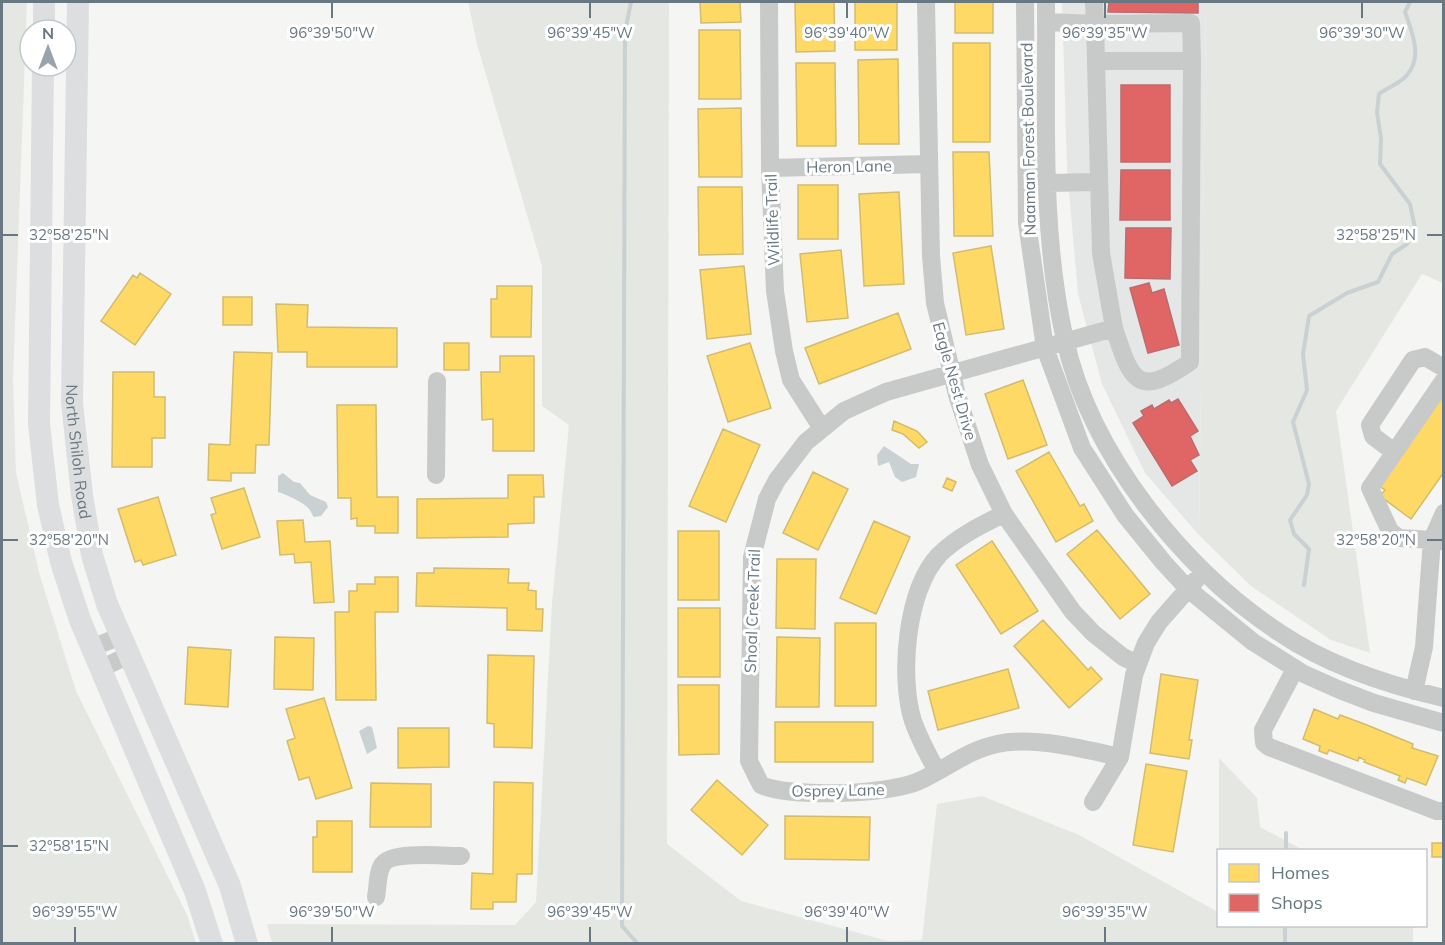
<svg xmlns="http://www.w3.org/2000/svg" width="1445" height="945" font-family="Mulish,sans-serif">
<rect width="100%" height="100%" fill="#f5f5f4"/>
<!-- built -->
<path fill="#e5e7e7" d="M1062 2H1206L1199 535 1145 473 1102 384 1078 294 1067 169Z"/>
<!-- green -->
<path fill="#e4e7e2" d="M2 2H27L13 379 16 473 40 576 76 691 187 915 196 943 2 944Z
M468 2H669L667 844 741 901 888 941 922 940 937 804 982 796 1079 835 1218 912V926H1413V943H272L267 924 515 925 536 902 552 603 569 425 542 406V266L477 44Z
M1206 2H1443V283L1422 274 1336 411 1370 653 1331 640 1251 586 1199 535Z
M1219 758 1257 798 1260 827 1303 850H1219Z"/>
<!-- water -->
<path fill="#c9d1d3" d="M884 446 911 464H919L916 477 902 482 895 477 889 462 878 466 877 455Z
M283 473 294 482 300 483 310 495 326 502 328 507 321 516 314 517C312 515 311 511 309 509 305 503 285 494 278 492V476Z
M368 726 372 727 377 748 367 754 359 731Z"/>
<!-- homes -->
<path fill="#ffd966" stroke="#d2bc6e" stroke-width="1.5" d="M700 2H740L741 22 701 23Z
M795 2H834L835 51 796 52Z
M855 2H897V50H855Z
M955 2H993V33H955Z
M699 30H740L741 99H699Z
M953 43H990V142H953Z
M898 59 899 144H859L858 60Z
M796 63H835L836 146H797Z
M741 108 742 177H699L698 109Z
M953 152H989L993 236H954Z
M798 185H838V239H798Z
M698 187H742L743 254 699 255Z
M899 192 904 284 864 286 859 194Z
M991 246 1004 329 966 335 953 253Z
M841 250 848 318 807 322 800 254Z
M744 266 751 334 707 339 700 270Z
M140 273 171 294 135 345 101 321 133 275 137 278Z
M497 286H532L531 337H491V299H497Z
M223 297H252V325H223Z
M276 304 308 305 307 327 397 328V367H307V352H278Z
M898 313 911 349 819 384 805 348Z
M444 343H469V370H444Z
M750 343 771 408 728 422 707 356Z
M234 352 272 353 269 445H256L255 473H231V481L208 480 209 444 230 445Z
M500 356H534V451H493V419L482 420 481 372H500Z
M113 372H154V397H165V438H152V467H112Z
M1023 380 1047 445 1008 459 985 394Z
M1444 392V472L1411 519 1380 496 1385 490 1379 486Z
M337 405H376L377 497H398V533H375V526H357V518L351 519V498H338Z
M894 421 917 431 927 442 919 448 903 434 892 430Z
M723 429 760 445 726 522 689 506Z
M1049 452 1080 506 1084 504 1093 521 1056 542 1016 471Z
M813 472 848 489 818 550 783 533Z
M508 475H543L544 497H534V523L508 524V537L417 538V499L508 498Z
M947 478 956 482 952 491 943 487Z
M244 488 260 537 222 549 211 515 216 513 211 498Z
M158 497 176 555 143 565 141 560 135 562 118 509Z
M303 520 305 542 330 541 334 602 314 603 311 562 295 563 294 554 280 555 277 521Z
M874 521 910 537 876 614 840 598Z
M1097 530 1150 594 1120 619 1067 554Z
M678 531H719V600H678Z
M992 541 1038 611 1001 634 956 565Z
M777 559H816L815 629 776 628Z
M434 568 509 569 508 583H529L528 590 536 591V609H543L542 631 507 630V608L416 606 417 573H434Z
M375 577H398V612H375L376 700H336L335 612H349V591H357V584H375Z
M678 608H720V677H678Z
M1043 620 1088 670 1091 667 1102 679 1069 708 1014 646Z
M835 623H876V706H835Z
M275 637 314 638 313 690 274 689Z
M777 637 820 638 819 707H776Z
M188 647 231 650 228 707 185 704Z
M488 655 534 656 532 748 494 747V724L487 723Z
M1008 669 1019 708 938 730 928 691Z
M1161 674 1198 680 1189 740H1192L1189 759 1150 753Z
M678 685H719V754L679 755Z
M324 698 352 788 316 799 309 777 299 780 287 741 295 738 286 709Z
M1314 709 1338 719 1340 715 1367 725 1413 744 1412 748 1438 756 1426 785 1407 778 1405 783 1398 780 1400 776 1364 762 1365 760 1359 757 1358 761 1329 750 1327 754 1319 751 1320 746 1303 739Z
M775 722H873V762H775Z
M398 728H449V767L398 768Z
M1146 764 1187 771 1173 852 1133 845Z
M717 780 768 825 742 855 691 810Z
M494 782 533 783 532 874H517L516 902H493V909H471L472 873 493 874Z
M371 783 431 784V827H370Z
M785 816 870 817 869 860 785 859Z
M317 821H352V872H313V837H317Z
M1432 843H1444V857H1432Z"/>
<!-- shops -->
<path fill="#e06666" stroke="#bc6b6e" stroke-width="1.5" d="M1109 2H1198V13L1108 12Z
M1121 85H1170V162H1121Z
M1121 170H1170V220H1120Z
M1126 228H1171L1170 279 1125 278Z
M1149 283 1152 293 1164 289 1179 345 1148 353 1130 288Z
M1178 399 1198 431 1190 436 1199 455 1190 460 1197 471 1172 486 1133 423 1144 416 1141 411 1152 405 1154 409 1169 400 1171 403Z"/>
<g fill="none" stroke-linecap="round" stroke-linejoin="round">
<!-- stream -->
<path stroke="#c9d1d3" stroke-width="4" d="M631 2 625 32 622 926 638 944
M1304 585 1309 549 1294 534 1290 520 1307 495 1309 484 1293 422 1307 390 1303 354 1309 316 1347 293 1378 282 1392 254 1407 244 1415 228 1410 204 1380 164 1381 139 1377 112 1379 94C1387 88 1401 83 1407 75 1423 57 1412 32 1405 12L1410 2
M1286 850V833
M1285 944V926"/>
<!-- minor -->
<path stroke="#c8caca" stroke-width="18" d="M769 2 770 168 775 291 784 351 791 380 821 427
M926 2 931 256 935 303 957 395 980 465 1004 514 1073 612 1093 633 1123 657 1138 664
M1025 2 1027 223 1045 348 1082 448 1125 515 1164 563 1188 589 1253 642 1304 674 1340 690 1374 703 1444 723
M1046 2C1047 113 1040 230 1065 340 1091 455 1183 569 1280 633 1329 666 1387 685 1444 698
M1047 22 1095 24 1094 2
M1096 61 1095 24 1191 23 1192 61
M770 168 929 164
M1040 176 1048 183 1097 182
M1114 328 1101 253 1096 61H1192L1190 362C1136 400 1131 379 1114 328L886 392 844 411 806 442 777 480 767 499 752 557 749 761 761 785C791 798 888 795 919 781 946 769 968 750 997 744 1036 736 1082 749 1120 757
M1444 380 1370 488 1390 531 1399 538 1432 540 1444 513
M1394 452 1373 436 1370 425 1413 360 1425 357 1444 368
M436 475 437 381
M91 648 121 636
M100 669 129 655
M1295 669 1263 730 1264 743 1269 747 1437 811H1444
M1414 691 1424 647 1432 540 1444 541
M937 771C928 755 919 738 913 721 899 677 906 590 939 555 957 537 981 525 1004 514
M1093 802 1120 757 1134 675 1146 643 1159 622 1196 580
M376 897C378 887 377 872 383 864 392 851 445 856 461 856"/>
<!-- major -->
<g stroke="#dddedf" stroke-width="22">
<path id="s1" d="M78 2 72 403 82 495 92 555 107 604 230 886 247 944"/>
<path d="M44 30V2"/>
<path d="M43 66 39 424 48 505 61 562 80 620 195 891 212 944"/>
</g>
</g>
<!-- ticks -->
<path fill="none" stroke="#687882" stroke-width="2" d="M332 3V18M590 3V18M847 3V18M1105 3V18M1362 3V18M3 235H18M1427 235H1442M3 540H18M1427 540H1442M3 846H18M75 927V942M332 927V942M590 927V942M847 927V942M1105 927V942"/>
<g text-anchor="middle" stroke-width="6" stroke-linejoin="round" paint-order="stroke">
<!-- street labels -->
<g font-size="16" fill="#687882" stroke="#fff">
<text transform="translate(1028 139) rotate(-91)" y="6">Naaman Forest Boulevard</text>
<text transform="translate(849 166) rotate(-1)" y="6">Heron Lane</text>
<text transform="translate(772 220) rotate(-92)" y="6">Wildlife Trail</text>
<text transform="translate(955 381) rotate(74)" y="6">Eagle Nest Drive</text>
<text dy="6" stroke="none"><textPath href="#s1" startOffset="450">North Shiloh Road</textPath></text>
<text transform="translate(752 611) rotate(-88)" y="6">Shoal Creek Trail</text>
<text transform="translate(838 790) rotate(-1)" y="6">Osprey Lane</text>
</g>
</g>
<g font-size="15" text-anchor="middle" fill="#687882" stroke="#fff" stroke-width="6" stroke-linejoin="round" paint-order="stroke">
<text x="332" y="38">96°39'50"W</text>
<text x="590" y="38">96°39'45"W</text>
<text x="847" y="38">96°39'40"W</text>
<text x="1105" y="38">96°39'35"W</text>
<text x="1362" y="38">96°39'30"W</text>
<text x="69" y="240">32°58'25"N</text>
<text x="1376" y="240">32°58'25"N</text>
<text x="69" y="545">32°58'20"N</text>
<text x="1376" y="545">32°58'20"N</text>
<text x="69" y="851">32°58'15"N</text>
<text x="75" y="917">96°39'55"W</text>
<text x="332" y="917">96°39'50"W</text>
<text x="590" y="917">96°39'45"W</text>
<text x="847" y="917">96°39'40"W</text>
<text x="1105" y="917">96°39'35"W</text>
</g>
<!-- border -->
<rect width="1445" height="945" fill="none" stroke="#687882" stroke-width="6"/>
<!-- legend -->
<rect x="1217" y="849" width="210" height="78" fill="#ffffff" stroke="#c3c9cd" stroke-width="1.5"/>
<rect x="1229" y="864" width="30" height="18" fill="#ffd966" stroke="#c3c9cd" stroke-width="1.5"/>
<text x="1271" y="879" font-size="18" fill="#687882">Homes</text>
<rect x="1229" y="894" width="30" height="18" fill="#e06666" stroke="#c3c9cd" stroke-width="1.5"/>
<text x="1271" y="909" font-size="18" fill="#687882">Shops</text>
<!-- north arrow -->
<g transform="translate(48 48)"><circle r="28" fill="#ffffff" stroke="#c3c9cd" stroke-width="1.5"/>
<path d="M0-4.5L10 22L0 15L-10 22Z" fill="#99a4aa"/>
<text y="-9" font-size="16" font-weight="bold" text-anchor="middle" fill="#687882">N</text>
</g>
</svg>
